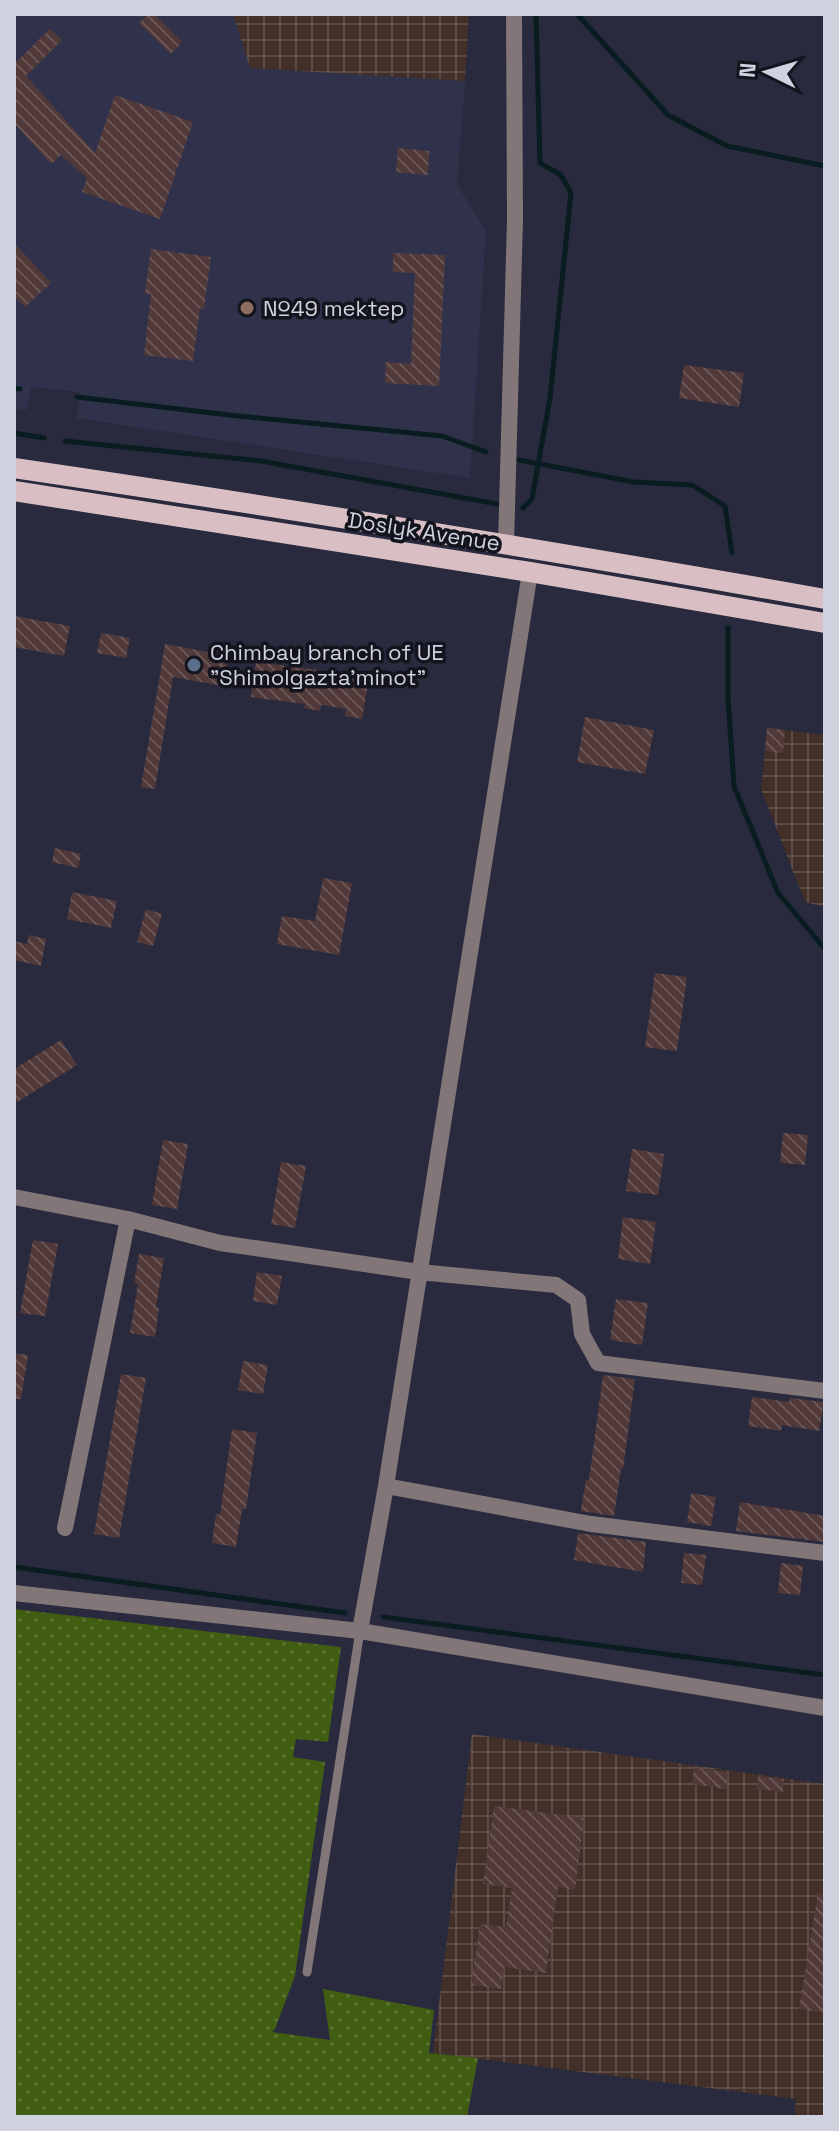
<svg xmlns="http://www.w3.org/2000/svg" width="839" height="2131" font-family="'Space Grotesk',sans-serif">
<defs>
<pattern id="industrial-grid" width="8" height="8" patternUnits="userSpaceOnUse" patternTransform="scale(2)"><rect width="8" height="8" fill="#412f28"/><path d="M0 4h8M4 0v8" fill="none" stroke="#5b4c47"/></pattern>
<pattern id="grass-dots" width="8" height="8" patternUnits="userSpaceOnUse" patternTransform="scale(2)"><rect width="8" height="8" fill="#415d12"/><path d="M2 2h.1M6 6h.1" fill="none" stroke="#5b7334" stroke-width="1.8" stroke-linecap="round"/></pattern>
<pattern id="building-back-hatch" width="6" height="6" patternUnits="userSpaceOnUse" patternTransform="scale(2)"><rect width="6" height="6" fill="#523939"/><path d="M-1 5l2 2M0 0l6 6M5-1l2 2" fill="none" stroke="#6a5555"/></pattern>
</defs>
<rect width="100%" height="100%" fill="#292a3e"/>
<!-- built -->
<path fill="#30324c" d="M14 14H233L251 68 465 81 457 185 486 230 470 478 77 418 80 392 31 387 27 410 14 408Z"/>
<!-- industrial -->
<path fill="url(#industrial-grid)" d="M233 14H469L465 81 250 68Z
M767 728 825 735V907L805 902 761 789Z
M472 1734 825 1784V2117H794L796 2099 433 2053Z"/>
<!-- grass -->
<path fill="url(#grass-dots)" d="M14 1609 341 1647 328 1742 296 1739 293 1757 325 1762 295 1976 275 2029 272 2032 330 2040 323 1989 434 2010 429 2053 478 2058 467 2117H14Z"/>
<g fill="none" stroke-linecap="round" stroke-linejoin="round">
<!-- stream -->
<path stroke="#091c1f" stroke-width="5" d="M577 14 668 115 727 146 825 166
M14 388 20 389
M77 397 229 415 442 436 486 452
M14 433 44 438
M65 441 261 461 503 505
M519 460 634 482 692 485 725 506 732 553
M523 508 532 499 550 398 571 193 561 175 540 163 536 14
M728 628V698L734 786 778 893 825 949
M14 1567 345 1613
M383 1617 825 1675"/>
</g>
<!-- building -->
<path fill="url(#building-back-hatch)" d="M148 14H154L182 42 171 54 139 23Z
M50 29 62 40 26 76 95 153 115 95 193 122 160 219 82 192 87 178 61 155 51 164 14 123V64Z
M398 148 429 151 428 175 396 172Z
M14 243 51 283 25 307 14 296Z
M151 249 211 257 204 309 200 308 193 361 144 355 151 294H145Z
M393 253 445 255 439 386 385 383 386 362 411 364 415 273 393 272Z
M684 365 744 373 739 407 679 398Z
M14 616 70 626 64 656 14 647Z
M101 633 130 638 126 658 97 653Z
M165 644 229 656 223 686 173 677 155 789 141 787Z
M256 662 325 671 324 677 352 681 353 674 369 677 362 719 345 716 346 709 321 705 320 711 304 708 305 704 251 697Z
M585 717 654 730 645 774 577 762Z
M767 728 785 730 783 753 765 751Z
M55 848 81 854 78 868 52 862Z
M323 878 352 883 339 955 277 944 282 916 315 921Z
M72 892 117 901 111 928 67 919Z
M146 909 162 914 153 946 137 942Z
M29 935 46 939 41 966 14 960V941L27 944Z
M655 973 687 977 677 1051 645 1047Z
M61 1040 77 1065 14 1104V1069Z
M783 1133 808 1135 805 1165 780 1163Z
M163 1140 188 1144 177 1209 152 1205Z
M632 1149 664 1154 658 1195 626 1191Z
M281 1162 306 1166 295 1228 271 1224Z
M623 1217 656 1222 650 1264 618 1259Z
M33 1240 58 1244 45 1316 20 1313Z
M139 1254 164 1258 156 1307 159 1308 155 1337 130 1333 138 1284 134 1283Z
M257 1272 282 1276 277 1305 253 1301Z
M616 1299 648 1303 642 1345 610 1340Z
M14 1353 28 1355 21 1399H14Z
M243 1361 268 1365 263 1394 238 1390Z
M121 1374 146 1378 119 1538 94 1534Z
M603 1375 635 1379 623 1469H621L614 1516 581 1511V1509L586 1480H589Z
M752 1397 789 1402 790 1398 824 1402 819 1431 782 1425 781 1431 748 1426Z
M232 1429 257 1433 246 1509H242L236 1547 212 1543 216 1514 220 1515Z
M691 1493 716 1497 711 1526 687 1522Z
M740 1502 825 1516V1542L736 1531Z
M578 1533 646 1542 643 1572 574 1560Z
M684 1553 706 1555 702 1585 681 1583Z
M781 1563 803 1566 800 1595 778 1593Z
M694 1768 728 1772 726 1789 692 1784Z
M758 1776 784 1779 783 1792 757 1789Z
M494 1806 584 1818 575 1890 558 1887 546 1973 504 1967 501 1989 471 1985 480 1924 506 1927 512 1888 483 1884Z
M818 1893 825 1894V2013L799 2009Z"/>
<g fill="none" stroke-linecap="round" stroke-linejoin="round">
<!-- lane -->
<path stroke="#827678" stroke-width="9" d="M307 1972 360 1631"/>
<!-- street -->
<path stroke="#827678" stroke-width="16" d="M506 544 515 219 514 14
M14 1197 128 1219 220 1243 419 1272 556 1285 578 1300 582 1334 598 1363 825 1391
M386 1486 591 1524 825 1553
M65 1528 128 1219
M14 1593 360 1631 825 1708
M360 1631 386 1486 530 572"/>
<!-- primary -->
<path stroke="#d9bfc3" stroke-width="20" d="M14 468C285 508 555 551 825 599
M14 491 530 572 825 623"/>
</g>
<!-- markers -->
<circle fill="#8d6e63" stroke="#13141d" stroke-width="3" cx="247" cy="308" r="8"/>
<circle fill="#5c6f8a" stroke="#13141d" stroke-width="3" cx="194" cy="665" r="8"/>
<g text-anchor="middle" stroke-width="7" stroke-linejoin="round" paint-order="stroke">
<!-- poi labels -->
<g font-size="22" fill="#d0d2df" stroke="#13141d" text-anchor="start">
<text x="263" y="316">№49 mektep</text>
<text x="210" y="660">Chimbay branch of UE<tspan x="210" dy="25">"Shimolgazta'minot"</tspan></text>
</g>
<!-- street labels -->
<g font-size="22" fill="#d0d2df" stroke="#13141d">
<text transform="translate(424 531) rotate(9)" y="8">Doslyk Avenue</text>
</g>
</g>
<!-- border -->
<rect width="839" height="2131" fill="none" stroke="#d0d2df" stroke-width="32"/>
<!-- north arrow -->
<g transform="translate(767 72) rotate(275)" stroke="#13141d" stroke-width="6" paint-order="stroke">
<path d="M0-6L14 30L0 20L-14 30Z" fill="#d0d2df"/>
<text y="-12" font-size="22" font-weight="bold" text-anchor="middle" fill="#d0d2df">N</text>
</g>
</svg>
